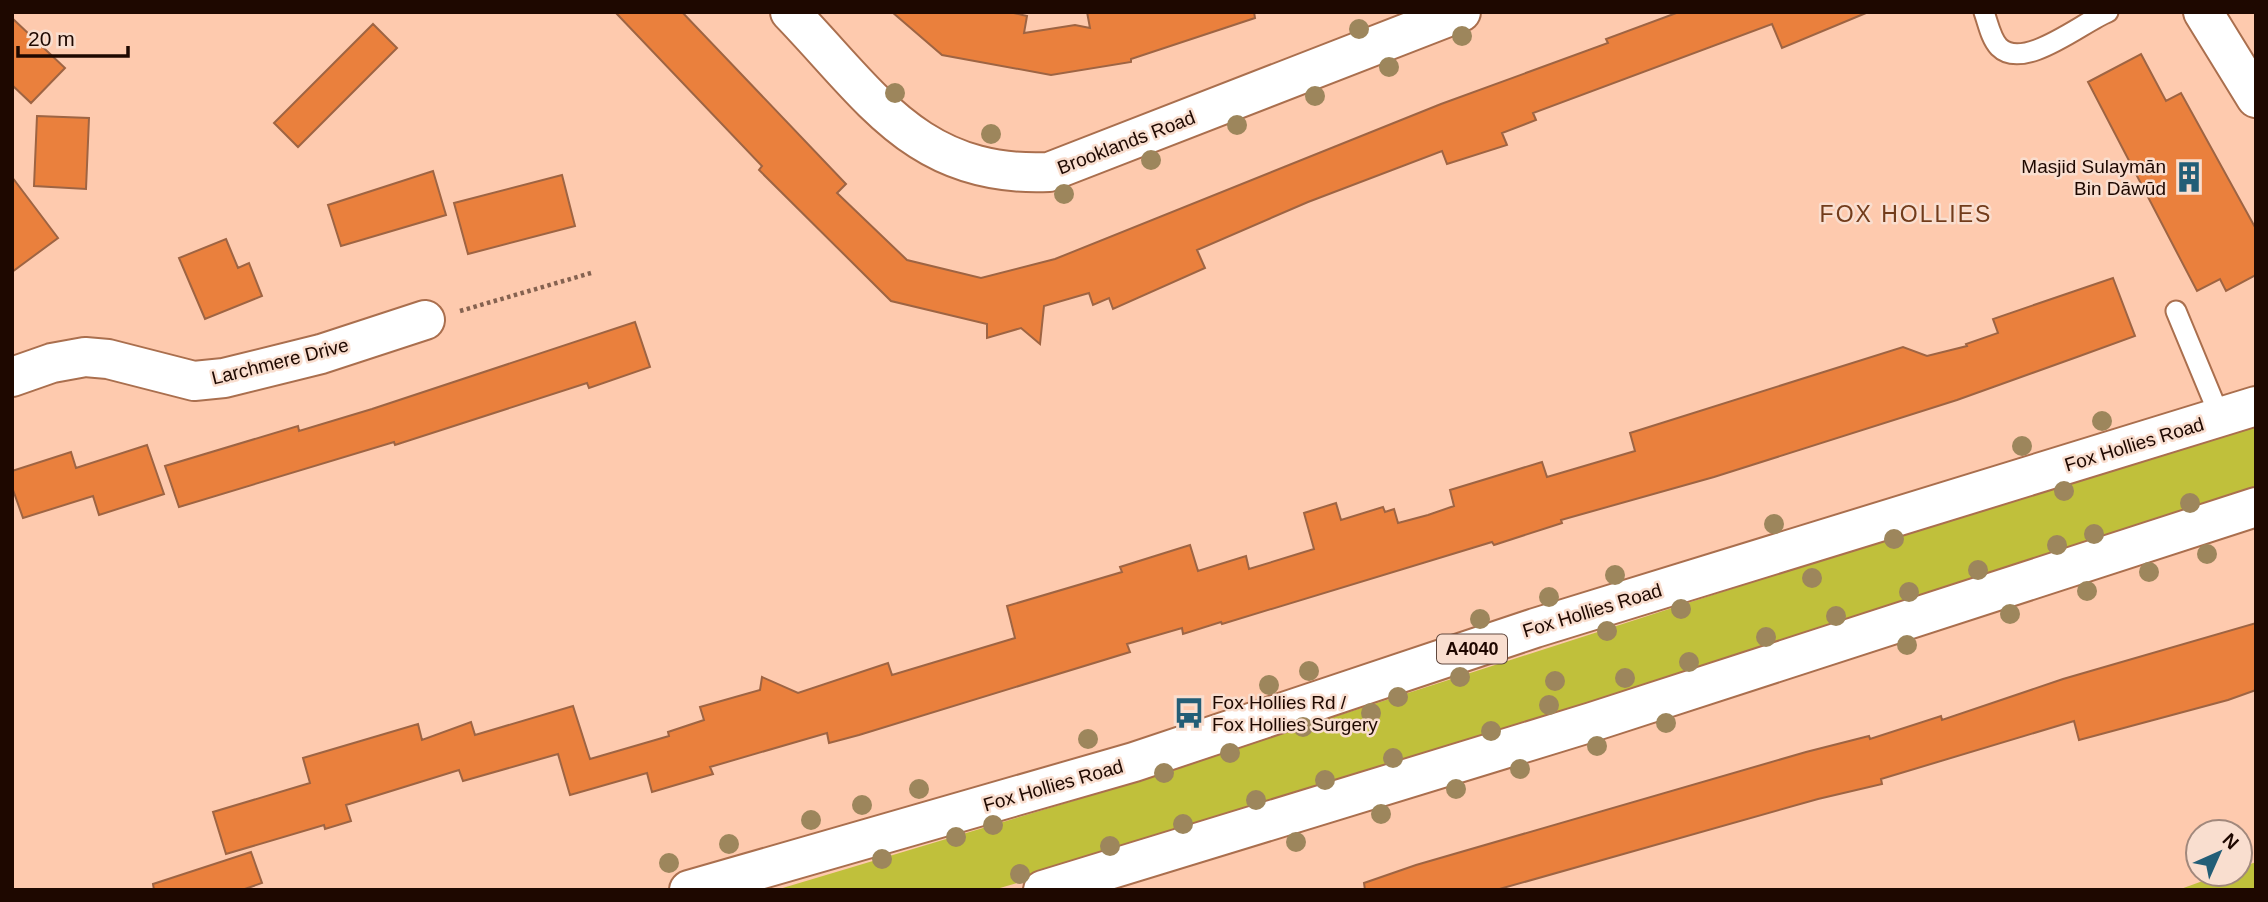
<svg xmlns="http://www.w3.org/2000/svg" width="2268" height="902" font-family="Arial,sans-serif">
<rect width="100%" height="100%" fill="#fecaae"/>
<!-- green -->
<path fill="#c0c03b" d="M2256 427V488L1098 860 993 890H776L1076 800 1790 570Z
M2256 862V890H2178L2222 874H2240V868Z"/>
<!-- building -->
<path fill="#ea803d" stroke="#9e6443" stroke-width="2" d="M615 12H682L846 184 837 193 907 260 981 278 1055 259 1441 104 1608 43 1606 39 1679 12 1866 13 1782 48 1772 24 1533 113 1536 120 1502 133 1507 145 1447 164 1442 151 1308 202 1197 250 1205 268 1113 309 1109 298 1093 305 1089 293 1044 306 1040 344 1021 328 987 338V324L891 301 759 170 762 166Z
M892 12H1009L1027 16 1024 33 1075 25 1090 28 1087 12H1254L1255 18 1131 59V62L1051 75 942 55Z
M12 18 65 68 31 103 12 85Z
M373 24 397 48 298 147 274 123Z
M2141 54 2166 101 2181 93 2256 229V275L2226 291 2220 279 2197 291 2088 82Z
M37 116 89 118 86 189 34 186Z
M433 171 446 215 341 246 328 205Z
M562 175 575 226 468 254 454 203Z
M12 177 58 238 12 272Z
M226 239 238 268 249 263 262 296 205 319 179 258Z
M2113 278 2135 336 2077 357 1957 400 1714 477 1561 520 1562 523 1494 545 1492 542 1222 624 1221 622 1183 634 1182 628 1127 644 1130 652 859 735 829 743 827 733 710 767 713 774 652 792 647 773 570 795 558 754 463 781 459 770 346 805 351 821 325 829 324 825 226 854 213 812 310 783 303 758 418 724 422 740 471 722 475 735 573 706 590 759 669 736 668 732 704 720 700 707 760 690 762 677 798 693 888 663 892 675 1015 638 1007 606 1122 572 1120 567 1190 545 1198 571 1246 556 1249 569 1314 549 1304 513 1336 503 1341 520 1383 507 1385 512 1394 509 1398 523 1428 515 1454 506 1450 490 1542 462 1547 477 1635 451 1630 433 1903 347 1927 356 1967 346 1966 344 1998 333 1993 319Z
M635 322 650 367 589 388 587 383 395 445 394 442 179 507 165 466 298 426 299 431 372 409Z
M147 445 164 494 99 515 93 496 23 518 12 487V471L71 452 76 468Z
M2256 623V690L2228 700 2079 740 2074 721 1881 779 1882 784 1818 799 1496 890H1365L1364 883 1416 865 1806 752 1869 736 1870 739 1941 716 1942 720 2063 679Z
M251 852 262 883 242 890H154L153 884Z"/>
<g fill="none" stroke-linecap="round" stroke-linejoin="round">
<defs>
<path id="service" d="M1984 12C1988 23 1991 39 1999 47 2024 72 2084 21 2108 12
M2176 311 2220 417"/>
<path id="minor" d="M790 12C872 97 918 178 1049 172L1461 12
M2203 12 2256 98
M12 377 52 363 85 357 108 359 194 381 224 378 321 354 425 320"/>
<path id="primary" d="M689 890 1134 762 1535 628 2256 406
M1043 890 1592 722 2256 507"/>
</defs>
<!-- service casing -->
<use href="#service" stroke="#aa6f4e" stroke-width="23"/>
<!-- minor casing -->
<use href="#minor" stroke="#aa6f4e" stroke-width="42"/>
<!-- primary casing -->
<use href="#primary" stroke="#aa6f4e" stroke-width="42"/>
<!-- path -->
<path stroke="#856250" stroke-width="4.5" stroke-dasharray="3.5 3.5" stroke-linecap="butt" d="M460 311 591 273"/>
<!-- service -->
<use href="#service" stroke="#fff" stroke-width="19"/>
<!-- minor -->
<use href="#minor" stroke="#fff" stroke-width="38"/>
<!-- primary -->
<use href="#primary" stroke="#fff" stroke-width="38"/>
</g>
<!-- trees -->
<g fill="#9d865c">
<circle cx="1359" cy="29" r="10"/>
<circle cx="1462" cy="36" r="10"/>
<circle cx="1389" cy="67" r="10"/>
<circle cx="895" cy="93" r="10"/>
<circle cx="1315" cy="96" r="10"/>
<circle cx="1237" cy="125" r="10"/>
<circle cx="991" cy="134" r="10"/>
<circle cx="1151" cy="160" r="10"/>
<circle cx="1064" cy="194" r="10"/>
<circle cx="2102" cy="421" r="10"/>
<circle cx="2022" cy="446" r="10"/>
<circle cx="2064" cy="491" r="10"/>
<circle cx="2190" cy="503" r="10"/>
<circle cx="1774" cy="524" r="10"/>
<circle cx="2094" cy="534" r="10"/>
<circle cx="1894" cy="539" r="10"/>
<circle cx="2057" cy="545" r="10"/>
<circle cx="2207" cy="554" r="10"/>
<circle cx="1978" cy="570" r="10"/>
<circle cx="2149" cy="572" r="10"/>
<circle cx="1615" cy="575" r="10"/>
<circle cx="1812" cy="578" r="10"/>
<circle cx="2087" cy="591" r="10"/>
<circle cx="1909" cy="592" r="10"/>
<circle cx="1549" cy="597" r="10"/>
<circle cx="1681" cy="609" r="10"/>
<circle cx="2010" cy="614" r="10"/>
<circle cx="1836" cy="616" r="10"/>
<circle cx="1480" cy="619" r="10"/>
<circle cx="1607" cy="631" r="10"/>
<circle cx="1766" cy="637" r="10"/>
<circle cx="1907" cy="645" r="10"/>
<circle cx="1689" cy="662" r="10"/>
<circle cx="1309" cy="671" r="10"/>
<circle cx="1460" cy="677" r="10"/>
<circle cx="1625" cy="678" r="10"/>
<circle cx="1555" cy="681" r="10"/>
<circle cx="1269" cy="685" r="10"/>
<circle cx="1398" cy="697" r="10"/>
<circle cx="1549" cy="705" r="10"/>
<circle cx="1371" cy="713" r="10"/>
<circle cx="1666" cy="723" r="10"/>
<circle cx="1303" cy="727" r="10"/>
<circle cx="1491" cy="731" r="10"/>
<circle cx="1088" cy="739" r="10"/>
<circle cx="1597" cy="746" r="10"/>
<circle cx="1230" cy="753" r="10"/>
<circle cx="1393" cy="758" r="10"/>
<circle cx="1520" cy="769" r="10"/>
<circle cx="1164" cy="773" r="10"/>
<circle cx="1325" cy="780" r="10"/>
<circle cx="919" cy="789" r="10"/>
<circle cx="1456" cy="789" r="10"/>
<circle cx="1256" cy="800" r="10"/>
<circle cx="862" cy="805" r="10"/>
<circle cx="1381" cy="814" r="10"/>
<circle cx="811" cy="820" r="10"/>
<circle cx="1183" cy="824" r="10"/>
<circle cx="993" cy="825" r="10"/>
<circle cx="956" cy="837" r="10"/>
<circle cx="1296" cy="842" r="10"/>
<circle cx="729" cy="844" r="10"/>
<circle cx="1110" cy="846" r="10"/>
<circle cx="882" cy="859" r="10"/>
<circle cx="669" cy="863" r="10"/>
<circle cx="1020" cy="874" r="10"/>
</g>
<!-- icons -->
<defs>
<symbol id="building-bare" viewBox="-9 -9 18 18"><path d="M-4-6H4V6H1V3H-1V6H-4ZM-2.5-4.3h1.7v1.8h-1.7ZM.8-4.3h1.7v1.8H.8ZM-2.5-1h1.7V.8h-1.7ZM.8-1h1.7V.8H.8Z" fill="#235e77" stroke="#f9decf" stroke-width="2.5" paint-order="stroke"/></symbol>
<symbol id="bus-bare" viewBox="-9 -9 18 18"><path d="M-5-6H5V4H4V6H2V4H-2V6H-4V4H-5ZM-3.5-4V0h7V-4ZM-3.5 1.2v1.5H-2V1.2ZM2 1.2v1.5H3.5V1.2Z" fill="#235e77" stroke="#f9decf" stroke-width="2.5" paint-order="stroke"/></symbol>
</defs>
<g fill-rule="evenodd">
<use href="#building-bare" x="2167" y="155" width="44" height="44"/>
<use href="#bus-bare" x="1167" y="691" width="44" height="44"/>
</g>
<g text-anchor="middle" stroke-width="5" stroke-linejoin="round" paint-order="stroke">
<!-- shield labels -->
<rect fill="#f9decf" stroke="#60483e" stroke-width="2" x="1437" y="634.5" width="70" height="29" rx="5"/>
<g font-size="18" font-weight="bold" fill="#1e0800">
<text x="1472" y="655">A4040</text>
</g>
<!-- street labels -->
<g font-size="19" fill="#1e0800" stroke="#f9decf">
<text transform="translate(1126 142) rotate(-21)" y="7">Brooklands Road</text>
<text transform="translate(280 361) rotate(-14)" y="7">Larchmere Drive</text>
<text transform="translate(2134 444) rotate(-17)" y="7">Fox Hollies Road</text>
<text transform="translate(1592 610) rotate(-17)" y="7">Fox Hollies Road</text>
<text transform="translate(1053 785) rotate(-16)" y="7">Fox Hollies Road</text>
</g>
<!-- poi labels -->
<g font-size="19" fill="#1e0800" stroke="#f9decf" text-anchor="end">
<text x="2166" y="173">Masjid Sulaymān<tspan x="2166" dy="22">Bin Dāwūd</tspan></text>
<text x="1212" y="709" text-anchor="start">Fox Hollies Rd /<tspan x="1212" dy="22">Fox Hollies Surgery</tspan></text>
</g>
<!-- quarter labels -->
<g font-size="23" letter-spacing="2" fill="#723c1b" stroke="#f9decf">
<text x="1906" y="222">FOX HOLLIES</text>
</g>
</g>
<!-- border -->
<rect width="2268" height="902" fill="none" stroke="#1e0800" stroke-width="28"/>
<!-- north arrow -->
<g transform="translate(2219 853) rotate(45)"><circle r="33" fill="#f9decf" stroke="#a1887c" stroke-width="2"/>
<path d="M0-5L12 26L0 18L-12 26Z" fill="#235e77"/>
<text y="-10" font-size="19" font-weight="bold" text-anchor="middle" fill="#1e0800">N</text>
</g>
<!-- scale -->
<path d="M18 46v10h110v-10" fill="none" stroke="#1e0800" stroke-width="3.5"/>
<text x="28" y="46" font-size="21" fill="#1e0800" stroke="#f9decf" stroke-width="5" paint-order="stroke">20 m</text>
</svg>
